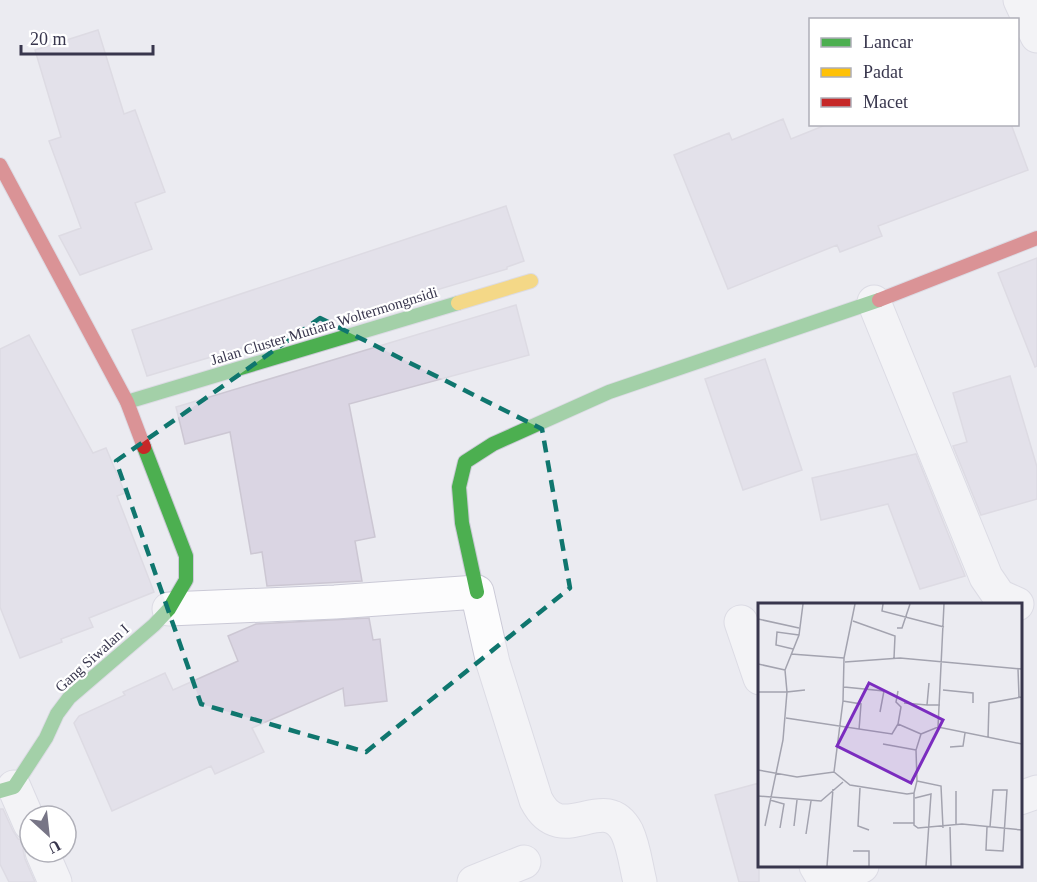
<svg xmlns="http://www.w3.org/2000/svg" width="1037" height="882" font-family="Georgia,serif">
<rect width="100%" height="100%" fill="#ebebf1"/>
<!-- building -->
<path fill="#dad5e3" stroke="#ccc7d3" stroke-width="1.5" d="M98 30 124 114 135 110 165 192 135 203 152 249 80 275 59 236 81 228 49 141 61 137 35 50Z
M783 119 791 139 828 124H1011L1028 170 878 226 882 236 840 252 837 245 728 289 674 155 729 133 732 140Z
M506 206 524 261 507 267V269L147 376 132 330Z
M1037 258V366L1035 367 998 273Z
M516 305 529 355 349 404 375 537 355 541 362 581 267 586 262 552 251 554 230 432 185 444 176 407Z
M29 335 93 453 106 448 125 493 117 496 154 592 89 618 93 627 61 639 62 642 20 658 0 607V349Z
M765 359 802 470 743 490 705 379Z
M1010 376 1037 467V499L981 515 953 446 967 442 953 393Z
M916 454 965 576 920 589 888 504 821 520 812 478Z
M369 618 373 640 380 639 387 701 345 706 343 688 252 728 264 752 215 774 211 766 112 811 74 723 79 716 125 695 123 692 165 673 173 690 238 661 228 636 256 624Z
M759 783V882H739L715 795Z
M0 809H3L13 831 18 839 26 842 23 850 25 859 35 882H9L0 864Z"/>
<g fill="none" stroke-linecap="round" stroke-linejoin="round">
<defs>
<path id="street" d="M1020 0 1037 36
M874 302 986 577 999 596 1017 604
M169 609 335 602 477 592 493 663 536 800C562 851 604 788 627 832 634 847 636 866 640 882
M741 622 760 678
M14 787 30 824
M1020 798 1037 792
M42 852 55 882
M816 866 822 876 838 878 862 866
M474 882 524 862"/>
<path id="fast" d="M127 402 458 303
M477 592 462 523 459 487 465 462 493 444 609 392 879 300
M0 791 14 787 46 738 57 714 69 698 154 625 169 609 186 580V556L144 447"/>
<path id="slow" d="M458 303 531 281"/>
<path id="jam" d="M0 165 127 402 144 447
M879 300 1037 238"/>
</defs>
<!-- street casing -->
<use href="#street" stroke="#cac9d6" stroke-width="35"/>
<!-- fast casing -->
<use href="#fast" stroke="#cac9d6" stroke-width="16"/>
<!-- slow casing -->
<use href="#slow" stroke="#cac9d6" stroke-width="16"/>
<!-- jam casing -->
<use href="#jam" stroke="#cac9d6" stroke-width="16"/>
<!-- street -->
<use href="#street" stroke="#fcfcfd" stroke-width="33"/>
<!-- fast -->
<use href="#fast" stroke="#4caf50" stroke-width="14"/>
<!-- slow -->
<use href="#slow" stroke="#ffc107" stroke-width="14"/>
<!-- jam -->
<use href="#jam" stroke="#c62828" stroke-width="14"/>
</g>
<!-- marked area -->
<path d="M0 0H1037V882H0ZM320 318 542 429 570 588 366 752 201 704 116 461Z" fill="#ebebf1" fill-opacity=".55" fill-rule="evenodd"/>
<path fill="none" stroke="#0f766e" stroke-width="4.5" stroke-dasharray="12 8" stroke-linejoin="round" d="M320 318 542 429 570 588 366 752 201 704 116 461Z"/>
<g text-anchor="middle" stroke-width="4.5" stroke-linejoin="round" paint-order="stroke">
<!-- street labels -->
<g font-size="15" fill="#38364d" stroke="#fff">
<text transform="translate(324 326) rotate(-17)" y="5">Jalan Cluster Mutiara Woltermongnsidi</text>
<text transform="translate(92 658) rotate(-42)" y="5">Gang Siwalan I</text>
</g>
</g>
<!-- overview -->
<g transform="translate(758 603)">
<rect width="264" height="264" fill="#ebebf1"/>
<path fill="none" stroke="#a3a3af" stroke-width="1.5" d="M125 1 124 8 186 24M0 16 41 25M95 18 137 33 136 55M139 25H144L152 1M35 46 18 42 19 29 41 32M33 51 86 55M87 59 142 55 264 66M0 61 27 67M260 66 261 94M171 80 169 102H182M86 84 126 88 122 109M185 87 215 90V100M140 88 138 99 143 104 140 121 163 131M0 89H29L27 67 41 32 45 1M85 98 103 101 101 127M146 100 169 102M28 115 134 131 140 121M180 124 186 1M163 131 180 124 264 141M230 135 231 100 264 94M125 141 158 147M192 144 205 143 207 130M0 167 39 174 76 169 92 182 149 191 156 190 159 178 158 147 163 131M76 169 85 98 86 55 97 1M159 178 183 183 185 225M102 185 100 223 111 227M198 188V222M156 190V222L160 225 204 221 264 227M0 193 63 198 85 179M157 195 173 191 168 263M12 197 26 201 22 225M135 220H156M7 223 25 137 29 89 47 87M36 223 39 197M192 224 193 263M229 224 228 247 245 248 249 187H235L232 224M48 231 53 198M95 248H111V263M69 263 75 186"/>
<path fill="#7b2cbf" fill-opacity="0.15" stroke="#7b2cbf" stroke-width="3" d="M111 80 185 117 153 180 79 143Z"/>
<rect width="264" height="264" fill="none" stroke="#38364d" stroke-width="3"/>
</g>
<!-- legend -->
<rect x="809" y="18" width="210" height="108" fill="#ffffff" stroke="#afafb8" stroke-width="1.5"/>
<rect x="821" y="38" width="30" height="9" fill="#4caf50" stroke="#afafb8" stroke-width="1.5"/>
<text x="863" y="48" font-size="18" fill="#38364d">Lancar</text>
<rect x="821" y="68" width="30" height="9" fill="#ffc107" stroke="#afafb8" stroke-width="1.5"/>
<text x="863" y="78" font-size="18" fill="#38364d">Padat</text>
<rect x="821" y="98" width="30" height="9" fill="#c62828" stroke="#afafb8" stroke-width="1.5"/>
<text x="863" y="108" font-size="18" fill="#38364d">Macet</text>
<!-- north arrow -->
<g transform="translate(48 834) rotate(153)"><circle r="28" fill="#ffffff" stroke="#afafb8" stroke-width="1.5"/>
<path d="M0-4.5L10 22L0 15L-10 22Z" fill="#777586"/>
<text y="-9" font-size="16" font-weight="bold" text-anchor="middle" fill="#38364d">U</text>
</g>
<!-- scale -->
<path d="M21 45v9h132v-9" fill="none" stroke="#38364d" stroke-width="3"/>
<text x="30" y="45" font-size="18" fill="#38364d" stroke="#ffffff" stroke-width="4.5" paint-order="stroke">20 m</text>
</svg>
